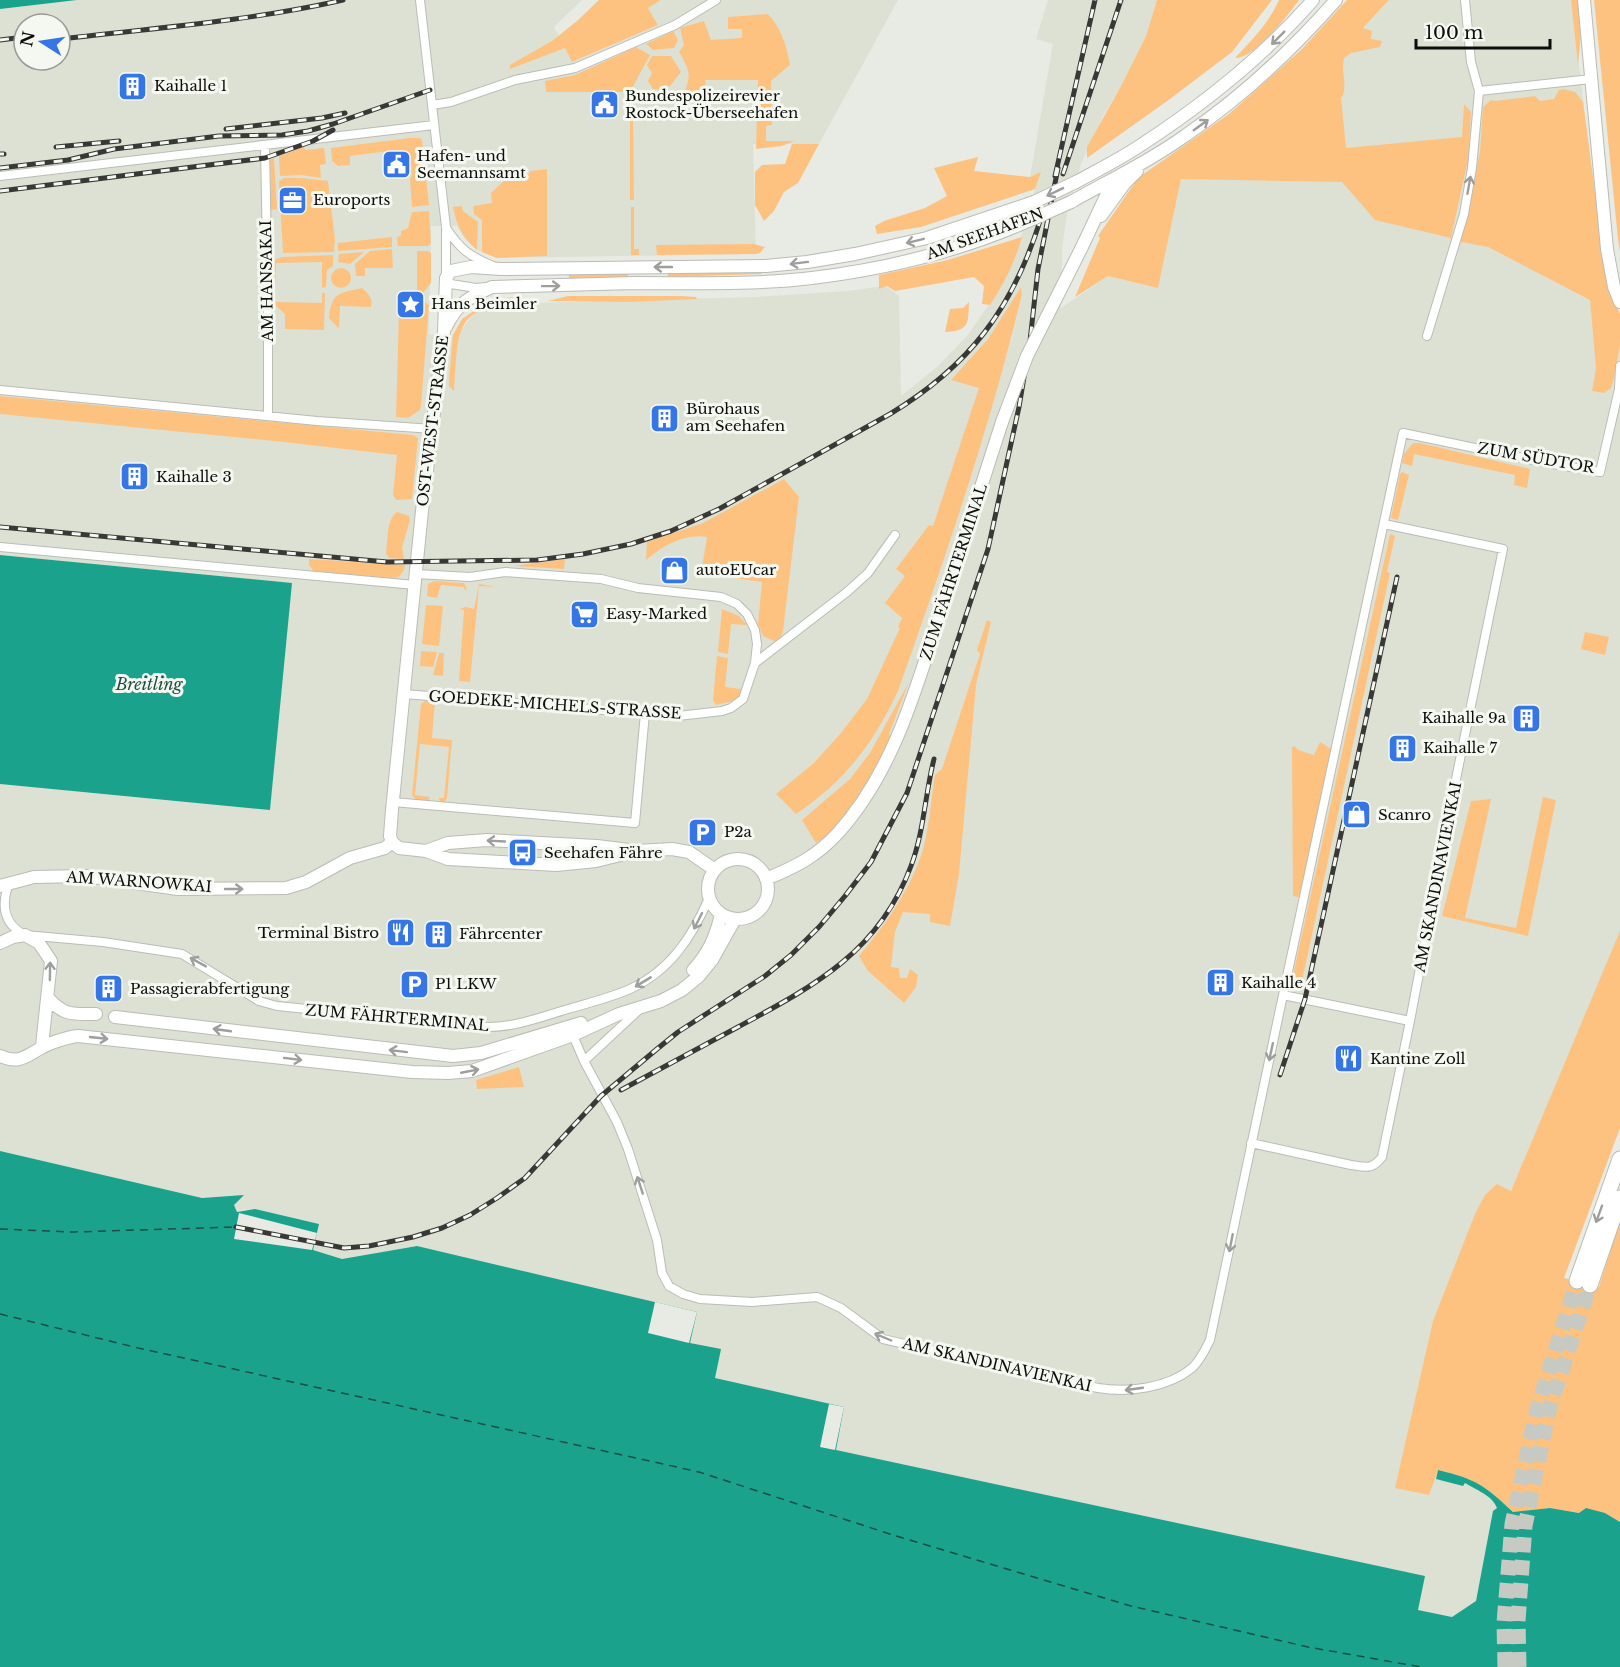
<svg xmlns="http://www.w3.org/2000/svg" width="1620" height="1667" font-family="'Libre Baskerville',serif">
<rect width="100%" height="100%" fill="#e8eae4"/>
<!-- built -->
<path fill="#dde1d4" fill-rule="evenodd" d="M77 0H582L554 27 573 62 658 25 647 7 661 0H898L819 144H753L756 254 497 258 477 250 465 239 457 226H431L429 334 459 338 460 331 475 312 500 304 756 297 847 291 886 286 899 296 901 396 937 367 967 336 1002 286 1013 263 1040 173 1030 177 1053 44 1036 39 1048 0H1157L1146 36 1121 86 1103 116 1081 164 1067 213 1062 249 1061 308 1108 276 1158 287 1181 179 1239 178 1334 60 1389 0H1571L1606 286 1620 333V940L1511 1191 1496 1185 1486 1197 1403 1463 1438 1470 1436 1479 1465 1483 1487 1495 1496 1504 1497 1508 1487 1543 1476 1601 1452 1617 1418 1610 1424 1576 820 1447 829 1404 715 1378 689 1343 417 1246 342 1259 312 1250 245 1209 237 1212 234 1205 243 1196 202 1198 0 1151V784L270 810 291 583 0 555V9ZM24 24H60V60H24ZM1021 288 1022 294 1012 337 997 387 952 380 988 339Z"/>
<!-- green -->
<path fill="#fec280" d="M599 0H661L648 8 658 25 572 62 565 48 510 69V65L552 41 577 21Z
M1157 0H1272L1232 52 1170 99 1087 158V147L1121 86 1146 36Z
M1279 0H1299C1287 16 1256 58 1235 58 1252 40 1269 23 1279 0Z
M1347 0H1389L1363 28 1372 31 1371 39 1382 41 1380 47 1351 53 1344 58C1341 72 1347 83 1343 96L1341 97 1346 148 1462 137 1464 104 1471 112 1468 160 1451 238 1375 220 1342 182 1181 179 1158 288 1108 276 1075 297 1100 238 1098 236 1138 178 1229 114 1301 50Z
M1571 0H1578L1581 33 1578 65Z
M1594 0H1620V252L1618 239Z
M768 14C781 28 787 46 790 65L771 81 772 125 766 126V141H794L782 146 756 149 758 80H705L707 93 691 94V99H641V96L683 95C692 75 690 71 679 52L684 45 680 28 704 21 711 40 742 38V29H728V17Z
M673 31 678 40 674 48 653 50 646 44Z
M636 47 650 55 630 92H546L545 81 575 75Z
M652 56H671L681 72 670 86 664 87 662 90 653 89 648 81 652 73 647 65Z
M1564 89 1575 92 1583 102 1607 283 1620 314V345L1614 378 1611 388 1604 393 1592 391 1596 368 1590 300 1488 247 1461 242 1480 152 1483 107 1491 100 1495 101 1535 96 1540 101 1554 99 1559 90Z
M630 109H633L634 200H630Z
M410 138H420L422 140 429 205 412 207 410 179 412 175 410 153 389 151 350 156V165L338 166 332 161 331 148Z
M792 144H819L798 183 784 192 774 211 764 221 755 205V172L762 165 785 164Z
M304 147 305 150 324 148 326 164 320 165 321 178 301 175 280 176 279 156Z
M978 157 974 171 1030 177 1041 172 1035 189 921 227 877 234 875 226 884 221 925 208 947 196 934 168Z
M274 158 277 209 271 210 270 160Z
M547 169V256L497 258 482 252V220L474 214 473 206 492 203 491 193 508 177 529 174 530 171Z
M284 178H301L328 181 335 239 334 252 283 253 279 181Z
M462 206 463 211 478 222 477 250C462 237 457 226 453 207Z
M631 207H634V249H639V255H631Z
M429 211 431 243 428 246H398L397 238 401 235V231L408 228 412 212Z
M392 237V247L338 251V243Z
M1022 237C1015 262 1004 284 990 305L982 304 984 286 974 277 895 291 887 286 879 289V275L948 260Z
M754 244 765 247 760 253 756 254 657 255 656 245Z
M392 249 393 268H365V276H356L355 264 370 251Z
M417 251H428L431 253V283L422 294 417 295Z
M364 252 350 264 338 262 339 254Z
M333 255V266L327 270 326 287 322 288V262L276 263 275 287 274 260 282 257Z
M331 278a10 10 0 1 1 20 0a10 10 0 1 1-20 0Z
M761 270V274L668 277 667 272Z
M628 272V277L569 278V273Z
M1021 287 1022 294C990 429 944 561 898 691 873 744 845 781 796 814L776 794 814 763 841 733 867 699 900 628 898 627 902 618 885 603 905 576 896 569 929 525 933 526 979 388 951 380 988 339Z
M362 288C369 295 373 297 371 307L340 306 339 329 329 318C331 293 339 293 362 288Z
M275 293 276 302 322 303V293H325L324 330 285 329V314L276 306Z
M568 296H680L696 297 697 299 629 302 548 301Z
M515 297 524 304C452 305 459 330 454 391L449 386V381L453 335 462 319 490 300Z
M405 302H424L429 305 421 406 420 410 408 418 396 417 399 312 400 308Z
M969 302C968 323 970 331 945 332L950 309 963 308Z
M0 396 413 435 418 438 412 499 396 500 393 495 397 455 275 441 0 414Z
M1413 443H1420L1530 469 1527 488 1514 485 1515 475 1414 454 1412 466 1402 463 1404 454Z
M1402 472 1409 475 1398 520 1391 518 1400 474Z
M784 479 799 497 783 631 780 639 776 642 763 636 758 624 762 582 701 573 707 537C684 533 663 546 646 560L647 542 703 523Z
M397 512 409 516 410 520 402 548 404 559 389 558 386 553C388 540 386 520 397 512Z
M1390 534 1395 536 1387 572 1390 573 1302 981 1295 978 1294 971Z
M309 559 405 565 404 570 399 577 392 578 313 571 309 565Z
M565 559 564 569 514 566Z
M434 581 464 583 467 589 465 590 464 587 441 585 437 598 427 596 428 584Z
M479 584 496 587 479 586 470 682 459 681 464 610 459 609 466 607 474 609Z
M426 605 443 606 439 646 422 644Z
M722 609 739 616 747 625 731 624 728 654 718 652Z
M987 620 991 622 976 685 959 874 950 926 930 922V914L903 912 895 932 891 967 899 968 900 978H907L910 969 918 975 916 987 904 1003 867 970 859 956C885 925 909 892 922 853 929 830 931 799 935 775L942 769 980 654 977 650Z
M1585 632 1609 637 1605 655 1581 649Z
M421 651 437 652 433 667 420 666Z
M439 653H444L443 676 433 675Z
M717 656 728 658 725 687 741 689 738 700 716 705 713 700Z
M909 682 889 734 891 736C876 767 847 826 816 843L802 820 850 779 870 753Z
M435 700 432 738 452 740 447 798 443 804 438 798H444L449 747 420 744 415 795 430 797 428 801H417L412 795 421 704 425 701Z
M1320 742 1336 752 1303 898 1293 896 1292 747 1295 746 1298 750 1314 755Z
M1543 797 1556 800 1528 936 1442 916 1471 801 1491 799 1465 918 1516 928Z
M1620 931V1128L1564 1278 1599 1287 1612 1246V1234L1620 1215V1522L1605 1513H1579L1550 1508 1513 1512C1484 1485 1476 1479 1438 1470L1429 1495 1395 1488 1433 1321 1475 1214 1485 1195 1497 1184 1511 1191Z
M519 1067 524 1087 477 1089 476 1080Z"/>
<!-- water -->
<path fill="#1ba28d" d="M0 0H77L0 9Z
M0 555 292 583 270 810 0 784Z
M0 1151 202 1198 244 1195 234 1205 237 1212 255 1209 319 1224 313 1250 342 1259 417 1246 697 1312 690 1343 721 1349 715 1378 844 1407 836 1450 1425 1576 1418 1610 1452 1617 1476 1601 1493 1511 1497 1508C1492 1495 1476 1490 1465 1483L1463 1486 1436 1479 1438 1470C1476 1479 1484 1485 1513 1512L1550 1508 1579 1513 1586 1508 1605 1513 1620 1522V1667H0Z"/>
<!-- pier -->
<path fill="#e8eae4" d="M239 1213 317 1233 312 1250 234 1239Z
M655 1302 697 1312 689 1343 648 1333Z
M829 1404 844 1407 835 1450 820 1447Z"/>
<g fill="none" stroke-linecap="round" stroke-linejoin="round">
<!-- ferry -->
<path stroke="#1b4e44" stroke-width="1.5" stroke-dasharray="8 6" stroke-linecap="butt" d="M0 1229 72 1232 236 1227
M0 1314 134 1347 699 1472 893 1535 1131 1606 1308 1647 1421 1667"/>
<!-- highway-tunnel -->
<path stroke="#c7c9c3" stroke-width="15" stroke-dasharray="15 8" stroke-linecap="butt" d="M1505 1667 1504 1623 1512 1524 1537 1409 1577 1281
M1519 1667 1518 1621 1525 1526 1549 1410 1590 1285"/>
<defs>
<path id="street" d="M420 0 446 227V278L451 284 476 288 486 287
M1465 0 1471 62 1479 91
M432 105 451 102 515 80 575 68 675 25 716 0
M265 146 268 306V416
M0 176 434 125
M446 228C460 249 469 256 493 266
M1427 336 1464 214 1472 168 1479 91 1591 79
M0 390 317 421 433 429
M1384 524 1503 549 1456 779 1410 1021 1283 995 1403 433 1547 463 1600 472 1619 389 1620 366
M0 547 415 585
M755 663 847 592 868 573 895 535
M404 694 678 716 722 711 731 708 743 699 755 663 757 644 755 630 747 614 737 604 721 597 638 588 601 579 505 572 470 577 416 574
M393 802 635 823 645 713
M9 883C1 905 3 924 25 935L103 942 182 954 259 1001 277 1006 488 1027C516 1027 541 1017 568 1009 588 1003 610 998 630 989 670 971 692 937 709 898
M571 1031 584 1061 617 1122 628 1149 657 1240 662 1273 669 1286 683 1294 700 1299 752 1302 817 1297 841 1308 883 1339 1098 1388C1128 1393 1168 1388 1192 1368 1200 1361 1205 1350 1210 1340L1283 995
M584 1061 641 1008
M1251 1143 1351 1165C1366 1167 1372 1170 1382 1157L1410 1021"/>
<path id="secondary" d="M1584 0 1607 249 1614 287 1620 302
M1076 182C1098 170 1120 159 1141 145 1204 104 1263 57 1313 0
M1071 202C1110 180 1150 161 1186 135 1242 97 1291 51 1336 0
M1101 216 1125 183 1137 171
M1081 249 1114 179
M446 327C457 304 469 297 492 287 540 286 587 284 634 283 693 283 753 285 812 278 886 269 960 251 1028 221
M392 842 390 836 392 810 422 511 444 331 446 278 451 271 471 267 501 269 766 266 807 262 855 254 927 238 1034 202
M392 842 399 848 426 851 448 859 556 865 596 861 636 851 672 849 689 852 715 870
M426 851 448 843 487 840 597 846 629 850
M708 889a30 30 0 1 1 60 0a30 30 0 1 1-60 0Z
M766 879C795 867 816 857 838 833 894 771 917 686 942 608 962 546 982 484 1002 422
M0 886 34 877 86 876 178 889 286 888 306 882 350 858 385 848 392 842
M0 943 13 937 25 935 39 943 51 961 42 1046
M693 970C709 953 716 936 721 914
M48 998C64 1016 73 1014 96 1014
M115 1017 453 1056 481 1053 581 1023
M0 1056C19 1064 25 1057 41 1048 49 1043 68 1037 78 1036L412 1072 448 1073 472 1071 573 1035 619 1014 661 1001 682 990 699 976 712 960 735 919"/>
<path id="highway" d="M1577 1281 1620 1159
M1590 1285 1620 1198"/>
</defs>
<!-- street casing -->
<use href="#street" stroke="#babcb6" stroke-width="10"/>
<!-- secondary casing -->
<use href="#secondary" stroke="#babcb6" stroke-width="14"/>
<!-- highway casing -->
<use href="#highway" stroke="#babcb6" stroke-width="17"/>
<!-- street -->
<use href="#street" stroke="#fff" stroke-width="8"/>
<!-- secondary -->
<use href="#secondary" stroke="#fff" stroke-width="12"/>
<!-- highway -->
<use href="#highway" stroke="#fff" stroke-width="15"/>
<defs>
<path id="rail" d="M60 39C155 28 250 21 343 0
M0 40 24 37
M226 129 322 118 345 113
M56 147 119 141
M0 154H4
M0 168 68 160 114 149 219 136 282 135 308 131 333 124 430 90
M1063 174 1121 0
M1055 176 1095 0
M0 191 265 158 313 141 333 130
M0 527 387 562 537 560 583 554 631 544 671 531 719 509 890 414C969 366 1012 310 1040 221
M1280 1075 1305 999 1397 577
M621 1090C660 1069 699 1048 738 1027 814 986 879 952 911 866 924 832 925 794 934 759
M236 1227 344 1248 369 1246 413 1237 442 1228 470 1215 497 1198 525 1178 601 1096 657 1049 678 1032 765 976 791 955 819 927 845 896 871 862 907 793 988 549 1019 407 1030 341 1038 269 1058 168"/>
</defs>
<!-- rail casing -->
<use href="#rail" stroke="#383936" stroke-width="5"/>
<!-- rail -->
<use href="#rail" stroke="#f5f7f1" stroke-width="3" stroke-dasharray="9" stroke-linecap="butt"/>
<defs>
<path id="secondary-bridge" d="M1034 202 1076 182
M1028 221 1071 202
M1002 422 1027 356 1081 249"/>
</defs>
<!-- secondary-bridge casing -->
<use href="#secondary-bridge" stroke="#babcb6" stroke-width="14" stroke-linecap="butt"/>
<!-- secondary-bridge -->
<use href="#secondary-bridge" stroke="#fff" stroke-width="12"/>
</g>
<!-- one-way arrows -->
<defs><path id="oneway-shaft" d="M-6 0H5M1.5-3L5.5 0L1.5 3" fill="none" stroke-width="1.6" stroke-linecap="round" stroke-linejoin="round" transform="scale(1.5)"/></defs>
<g stroke="#9e9e9d">
<use href="#oneway-shaft" transform="translate(1278 38) rotate(135)"/>
<use href="#oneway-shaft" transform="translate(1201 125) rotate(-36)"/>
<use href="#oneway-shaft" transform="translate(1469 185) rotate(-80)"/>
<use href="#oneway-shaft" transform="translate(1055 192) rotate(154)"/>
<use href="#oneway-shaft" transform="translate(915 241) rotate(166)"/>
<use href="#oneway-shaft" transform="translate(799 263) rotate(173)"/>
<use href="#oneway-shaft" transform="translate(663 267) rotate(180)"/>
<use href="#oneway-shaft" transform="translate(551 286) rotate(-1)"/>
<use href="#oneway-shaft" transform="translate(496 841) rotate(-177)"/>
<use href="#oneway-shaft" transform="translate(234 889)"/>
<use href="#oneway-shaft" transform="translate(698 921) rotate(117)"/>
<use href="#oneway-shaft" transform="translate(198 962) rotate(-151)"/>
<use href="#oneway-shaft" transform="translate(50 971) rotate(-89)"/>
<use href="#oneway-shaft" transform="translate(643 982) rotate(149)"/>
<use href="#oneway-shaft" transform="translate(222 1030) rotate(-172)"/>
<use href="#oneway-shaft" transform="translate(99 1038) rotate(6)"/>
<use href="#oneway-shaft" transform="translate(398 1051) rotate(-173)"/>
<use href="#oneway-shaft" transform="translate(1271 1052) rotate(102)"/>
<use href="#oneway-shaft" transform="translate(293 1059) rotate(7)"/>
<use href="#oneway-shaft" transform="translate(470 1071) rotate(-11)"/>
<use href="#oneway-shaft" transform="translate(640 1185) rotate(-108)"/>
<use href="#oneway-shaft" transform="translate(1599 1214) rotate(110)"/>
<use href="#oneway-shaft" transform="translate(1231 1243) rotate(101)"/>
<use href="#oneway-shaft" transform="translate(883 1337) rotate(-157)"/>
<use href="#oneway-shaft" transform="translate(1134 1389) rotate(172)"/>
</g>
<!-- icons -->
<defs>
<symbol id="building-square" viewBox="-11 -11 22 22"><rect x="-9" y="-9" width="18" height="18" rx="4" fill="#3576e4" stroke="#f5f7f1"/><path d="M-4-6H4V6H1V3H-1V6H-4ZM-2.5-4.3h1.7v1.8h-1.7ZM.8-4.3h1.7v1.8H.8ZM-2.5-1h1.7V.8h-1.7ZM.8-1h1.7V.8H.8Z" fill="#fff"/></symbol>
<symbol id="civic-square" viewBox="-11 -11 22 22"><rect x="-9" y="-9" width="18" height="18" rx="4" fill="#3576e4" stroke="#f5f7f1"/><path d="M-.6-6.5H3V-4.5H.6V-3L4-1V1h2V6H-6V1h2V-1L-.6-3ZM-1.2 2.5V6h2.4V2.5Z" fill="#fff"/></symbol>
<symbol id="office-square" viewBox="-11 -11 22 22"><rect x="-9" y="-9" width="18" height="18" rx="4" fill="#3576e4" stroke="#f5f7f1"/><path d="M-6-3h4V-5.5h4V-3h4V5H-6ZM-1-4.5V-3h2v-1.5ZM-6 0V1H6V0Z" fill="#fff"/></symbol>
<symbol id="sight-square" viewBox="-11 -11 22 22"><rect x="-9" y="-9" width="18" height="18" rx="4" fill="#3576e4" stroke="#f5f7f1"/><path d="M0-6L1.8-2.2L6-1.7L2.9 1.2L3.7 5.4L0 3.3L-3.7 5.4L-2.9 1.2L-6-1.7L-1.8-2.2Z" fill="#fff"/></symbol>
<symbol id="shop-square" viewBox="-11 -11 22 22"><rect x="-9" y="-9" width="18" height="18" rx="4" fill="#3576e4" stroke="#f5f7f1"/><path d="M-5-2.5h2.3a2.7 3.5 0 0 1 5.4 0H5L5.5 6h-11ZM-1.5-2.5h3a1.5 2.3 0 0 0-3 0Z" fill="#fff"/></symbol>
<symbol id="supermarket-square" viewBox="-11 -11 22 22"><rect x="-9" y="-9" width="18" height="18" rx="4" fill="#3576e4" stroke="#f5f7f1"/><path d="M-6-5.5h2.5l.6 2H6L4.5 2H-2.5L-4.4-4H-6ZM-1.5 3.2a1.3 1.3 0 1 0 .1 0ZM3 3.2a1.3 1.3 0 1 0 .1 0Z" fill="#fff"/></symbol>
<symbol id="parking-square" viewBox="-11 -11 22 22"><rect x="-9" y="-9" width="18" height="18" rx="4" fill="#3576e4" stroke="#f5f7f1"/><path d="M-3.5-5.5H1a3.5 3.5 0 0 1 0 7H-1V5.5H-3.5ZM-1-3.4V-.6H.8a1.4 1.4 0 0 0 0-2.8Z" fill="#fff"/></symbol>
<symbol id="bus-square" viewBox="-11 -11 22 22"><rect x="-9" y="-9" width="18" height="18" rx="4" fill="#3576e4" stroke="#f5f7f1"/><path d="M-5-6H5V4H4V6H2V4H-2V6H-4V4H-5ZM-3.5-4V0h7V-4ZM-3.5 1.2v1.5H-2V1.2ZM2 1.2v1.5H3.5V1.2Z" fill="#fff"/></symbol>
<symbol id="restaurant-square" viewBox="-11 -11 22 22"><rect x="-9" y="-9" width="18" height="18" rx="4" fill="#3576e4" stroke="#f5f7f1"/><path d="M-5-6h1v4h1v-4h1v4h1v-4h1v5L-1.5 .5V6h-2V.5L-5-1ZM5-6V6H3V1.5H1.5Q1.5-4 5-6Z" fill="#fff"/></symbol>
</defs>
<g fill-rule="evenodd">
<use href="#building-square" x="116" y="70" width="33" height="33"/>
<use href="#civic-square" x="588" y="88" width="33" height="33"/>
<use href="#civic-square" x="380" y="148" width="33" height="33"/>
<use href="#office-square" x="276" y="184" width="33" height="33"/>
<use href="#sight-square" x="394" y="288" width="33" height="33"/>
<use href="#building-square" x="648" y="402" width="33" height="33"/>
<use href="#building-square" x="118" y="460" width="33" height="33"/>
<use href="#shop-square" x="658" y="554" width="33" height="33"/>
<use href="#supermarket-square" x="568" y="598" width="33" height="33"/>
<use href="#building-square" x="1510" y="702" width="33" height="33"/>
<use href="#building-square" x="1386" y="732" width="33" height="33"/>
<use href="#shop-square" x="1340" y="798" width="33" height="33"/>
<use href="#parking-square" x="686" y="816" width="33" height="33"/>
<use href="#bus-square" x="506" y="836" width="33" height="33"/>
<use href="#restaurant-square" x="384" y="916" width="33" height="33"/>
<use href="#building-square" x="422" y="918" width="33" height="33"/>
<use href="#building-square" x="1204" y="966" width="33" height="33"/>
<use href="#parking-square" x="398" y="968" width="33" height="33"/>
<use href="#building-square" x="92" y="972" width="33" height="33"/>
<use href="#restaurant-square" x="1332" y="1042" width="33" height="33"/>
</g>
<g text-anchor="middle" stroke-width="6" stroke-linejoin="round" paint-order="stroke">
<!-- poi labels -->
<g font-size="15" fill="#0d0d0b" stroke="#f5f7f1" text-anchor="start">
<text x="154" y="91">Kaihalle 1</text>
<text x="625" y="101">Bundespolizeirevier<tspan x="625" dy="17">Rostock-Überseehafen</tspan></text>
<text x="417" y="161">Hafen- und<tspan x="417" dy="17">Seemannsamt</tspan></text>
<text x="313" y="205">Euroports</text>
<text x="431" y="309">Hans Beimler</text>
<text x="686" y="414">Bürohaus<tspan x="686" dy="17">am Seehafen</tspan></text>
<text x="156" y="482">Kaihalle 3</text>
<text x="696" y="575">autoEUcar</text>
<text x="606" y="619">Easy-Marked</text>
<text x="1506" y="723" text-anchor="end">Kaihalle 9a</text>
<text x="1423" y="753">Kaihalle 7</text>
<text x="1378" y="820">Scanro</text>
<text x="724" y="837">P2a</text>
<text x="544" y="858">Seehafen Fähre</text>
<text x="379" y="938" text-anchor="end">Terminal Bistro</text>
<text x="459" y="939">Fährcenter</text>
<text x="1241" y="988">Kaihalle 4</text>
<text x="435" y="989">P1 LKW</text>
<text x="130" y="994">Passagierabfertigung</text>
<text x="1370" y="1064">Kantine Zoll</text>
</g>
<!-- street labels -->
<g font-size="15" fill="#0d0d0b" stroke="#f5f7f1">
<text transform="translate(985 234) rotate(-20)" y="5">AM SEEHAFEN</text>
<text transform="translate(267 281) rotate(-91)" y="5">AM HANSAKAI</text>
<text transform="translate(433 421) rotate(-83)" y="5">OST-WEST-STRASSE</text>
<text transform="translate(1536 458) rotate(10)" y="5">ZUM SÜDTOR</text>
<text transform="translate(954 572) rotate(-72)" y="5">ZUM FÄHRTERMINAL</text>
<text transform="translate(555 705) rotate(4)" y="5">GOEDEKE-MICHELS-STRASSE</text>
<text transform="translate(1438 877) rotate(-79)" y="5">AM SKANDINAVIENKAI</text>
<text transform="translate(139 882) rotate(4)" y="5">AM WARNOWKAI</text>
<text transform="translate(397 1018) rotate(5)" y="5">ZUM FÄHRTERMINAL</text>
<text transform="translate(997 1365) rotate(13)" y="5">AM SKANDINAVIENKAI</text>
</g>
<!-- water labels -->
<g font-size="16" font-style="italic" fill="#1b4e44" stroke="#f5f7f1">
<text x="149" y="690">Breitling</text>
</g>
</g>
<!-- north arrow -->
<g transform="translate(42 42) rotate(282)"><circle r="28" fill="#f5f7f1" stroke="#989995" stroke-width="1.5"/>
<path d="M0-4.5L10 22L0 15L-10 22Z" fill="#3576e4"/>
<text y="-9" font-size="16" font-weight="bold" text-anchor="middle" fill="#0d0d0b">N</text>
</g>
<!-- scale -->
<path d="M1416 39v9h134v-9" fill="none" stroke="#0d0d0b" stroke-width="3"/>
<text x="1425" y="39" font-size="18" fill="#0d0d0b" stroke="#f5f7f1" stroke-width="4.5" paint-order="stroke">100 m</text>
</svg>
